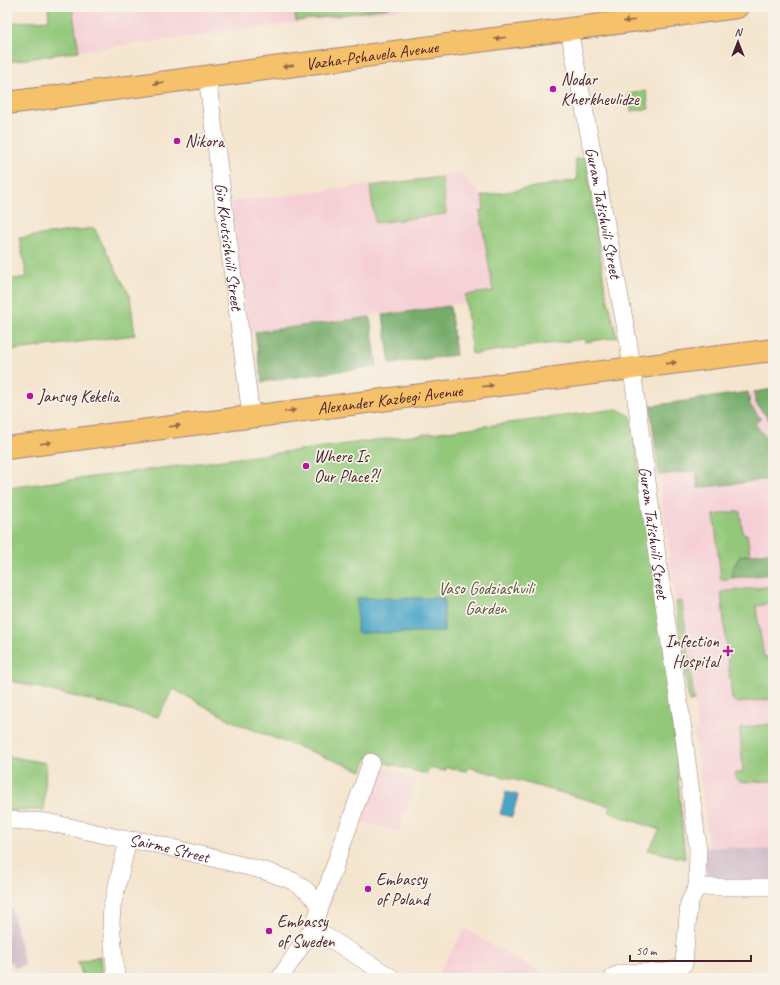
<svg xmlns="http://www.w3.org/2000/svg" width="780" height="985" font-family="Caveat,sans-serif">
<rect width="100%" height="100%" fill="#f7f3e8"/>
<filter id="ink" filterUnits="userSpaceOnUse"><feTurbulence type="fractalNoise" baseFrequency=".025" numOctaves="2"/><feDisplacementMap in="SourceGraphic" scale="8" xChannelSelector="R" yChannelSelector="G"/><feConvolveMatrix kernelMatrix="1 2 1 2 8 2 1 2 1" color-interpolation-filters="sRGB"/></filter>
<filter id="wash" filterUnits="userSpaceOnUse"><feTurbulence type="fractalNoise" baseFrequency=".012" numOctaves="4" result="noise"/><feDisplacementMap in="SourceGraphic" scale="16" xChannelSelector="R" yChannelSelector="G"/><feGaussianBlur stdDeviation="0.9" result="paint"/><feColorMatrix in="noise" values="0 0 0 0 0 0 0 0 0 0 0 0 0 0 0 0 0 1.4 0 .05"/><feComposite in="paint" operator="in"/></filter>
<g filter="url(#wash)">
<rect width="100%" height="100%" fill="#f4e5cf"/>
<!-- built -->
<path fill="#f6cfd6" d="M72 7H419L79 51Z
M460 173 482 196 484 210 480 211 494 291 465 295 466 303 248 332 231 201 283 196Z
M773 389V880L703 848 708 847 705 809 694 732 698 731 694 702H689L650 406Z
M387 768 416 780 399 833 356 820 372 775Z
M465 929 519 961 552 978H435Z"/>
<!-- industrial -->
<path fill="#d1bdc9" d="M724 847 773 850V880L707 882 703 848Z
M11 907 25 965 15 968 12 962 7 963V908Z"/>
<!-- green -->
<path fill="#93c87a" stroke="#6e7452" d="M48 7H72L79 51 7 62V23L49 20Z
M294 7H390V8L296 21Z
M646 91 649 109 631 111 628 94Z
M586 158 605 289 617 337 585 342 584 339 472 354 465 295 493 291 480 211 484 210 482 196 577 180 575 159Z
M442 177 446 214 375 223 370 186Z
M94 228 130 296 135 335 7 351V280L27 277 19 238Z
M617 409 631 416 669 670 685 859 648 850 660 830 610 813V806L468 767 466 771 446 767 445 771 429 768 426 774 367 758 362 771 240 725 173 689 158 717 7 680V488Z
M740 511 743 534H747L750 554 740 556 732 569 733 578 721 580 714 515Z
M773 586V603L756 606 764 657 773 656V699L737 703 732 699 721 592Z
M682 601 694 701 689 702 676 602Z
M771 724 773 738V781L740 782 736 778 735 773 743 772 740 730 741 728Z
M7 756 46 763 44 810H7Z
M100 956 102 978H83L78 962Z"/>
<!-- forest -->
<path fill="#76ac6a" stroke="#60664a" d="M450 306 456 355 390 364 383 315Z
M370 317 377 366 262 382 255 332Z
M773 389V425L755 402 754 392Z
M748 392 750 405 761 419 755 424 766 437 772 432 773 434V479L698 488 696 471 659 475 650 406Z
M773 551V574L733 578 732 569 740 556Z"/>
<!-- water -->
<path fill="#49a5c7" stroke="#4a6279" d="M357 598H444V632L357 633Z
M506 792 518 795 512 817 500 814Z"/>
</g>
<g filter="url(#ink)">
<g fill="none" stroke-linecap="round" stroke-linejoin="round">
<defs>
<g id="minor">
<path id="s1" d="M569 29 628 340 661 585 682 722 698 849 697 887 689 903 684 964C665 980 636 967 614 976V978"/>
<path id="s2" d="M207 76 251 416"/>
<path id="s3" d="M7 820 47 822 128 840 148 842 265 871 293 881 307 891 320 905"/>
<path d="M697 887H773"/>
<path d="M313 928 392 978"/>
<path d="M116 978 111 923 112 907 128 840"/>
<path d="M280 978 313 928 371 762"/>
</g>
<g id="primary">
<path id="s4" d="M7 103 737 7"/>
<path id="s5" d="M7 448 773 350"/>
</g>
</defs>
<!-- minor casing -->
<use href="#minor" stroke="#9f827d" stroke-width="18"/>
<!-- primary casing -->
<use href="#primary" stroke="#9f827d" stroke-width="24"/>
<!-- minor -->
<use href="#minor" stroke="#fff" stroke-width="17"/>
<!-- primary -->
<use href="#primary" stroke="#f5c16b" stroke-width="22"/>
</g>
<!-- one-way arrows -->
<defs><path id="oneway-solid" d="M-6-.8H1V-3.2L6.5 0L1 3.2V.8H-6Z"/></defs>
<g fill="#976848">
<use href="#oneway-solid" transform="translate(629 21) rotate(173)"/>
<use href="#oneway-solid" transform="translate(500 38) rotate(173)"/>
<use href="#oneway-solid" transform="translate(288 66) rotate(172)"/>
<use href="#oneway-solid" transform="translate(159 83) rotate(172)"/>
<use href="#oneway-solid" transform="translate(671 363) rotate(-8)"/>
<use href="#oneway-solid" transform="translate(488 386) rotate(-7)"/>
<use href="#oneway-solid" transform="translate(290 411) rotate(-8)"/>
<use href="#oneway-solid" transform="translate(175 426) rotate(-7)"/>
<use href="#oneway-solid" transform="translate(46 443) rotate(-8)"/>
</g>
</g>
<!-- markers -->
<g fill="#b5179e" stroke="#f7f3e8" stroke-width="1.5">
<circle cx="553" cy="89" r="4"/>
<circle cx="177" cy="141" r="4"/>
<circle cx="30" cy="396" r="4"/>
<circle cx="306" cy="466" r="4"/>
<path d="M726 645h4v4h4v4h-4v4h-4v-4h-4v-4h4z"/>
<circle cx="368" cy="889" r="4"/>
<circle cx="269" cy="931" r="4"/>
</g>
<g text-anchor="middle" stroke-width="3.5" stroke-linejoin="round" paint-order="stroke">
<!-- street labels -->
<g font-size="17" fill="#4a1f2b" stroke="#f7f3e8">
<text dy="6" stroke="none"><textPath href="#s4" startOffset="368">Vazha-Pshavela Avenue</textPath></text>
<text dy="6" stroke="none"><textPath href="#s1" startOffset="187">Guram Tatishvili Street</textPath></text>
<text dy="6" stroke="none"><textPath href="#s2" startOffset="172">Gio Khutsishvili Street</textPath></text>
<text dy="6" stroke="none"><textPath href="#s5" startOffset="386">Alexander Kazbegi Avenue</textPath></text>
<text dy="6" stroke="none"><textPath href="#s1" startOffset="511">Guram Tatishvili Street</textPath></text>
<text dy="6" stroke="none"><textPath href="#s3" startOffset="165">Sairme Street</textPath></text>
</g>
<!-- poi labels -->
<g font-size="17" fill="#4a1f2b" stroke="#f7f3e8" text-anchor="start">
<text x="561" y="85">Nodar<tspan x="561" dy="20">Kherkheulidze</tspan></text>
<text x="185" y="147">Nikora</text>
<text x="38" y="402">Jansug Kekelia</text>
<text x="314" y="462">Where Is<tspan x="314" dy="20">Our Place?!</tspan></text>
<text x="719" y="647" text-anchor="end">Infection<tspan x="719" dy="20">Hospital</tspan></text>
<text x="376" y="885">Embassy<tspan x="376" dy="20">of Poland</tspan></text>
<text x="277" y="927">Embassy<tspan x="277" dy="20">of Sweden</tspan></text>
</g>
<!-- park labels -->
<g font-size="17" fill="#605243" stroke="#f7f3e8">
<text x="486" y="594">Vaso Godziashvili<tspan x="486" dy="20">Garden</tspan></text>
</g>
</g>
<!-- margin -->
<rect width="780" height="985" fill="none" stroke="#f7f3e8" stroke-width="24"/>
<!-- north arrow -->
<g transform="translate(738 42)" stroke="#f7f3e8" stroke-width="3" paint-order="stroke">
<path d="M0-3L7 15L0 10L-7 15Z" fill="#4a1f2b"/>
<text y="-6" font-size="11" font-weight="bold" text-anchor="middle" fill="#4a1f2b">N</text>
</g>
<!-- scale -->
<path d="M630 955v6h121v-6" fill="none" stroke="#4a1f2b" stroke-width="2"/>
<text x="636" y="955" font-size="12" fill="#4a1f2b" stroke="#f7f3e8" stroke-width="3" paint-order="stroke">50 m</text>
</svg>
